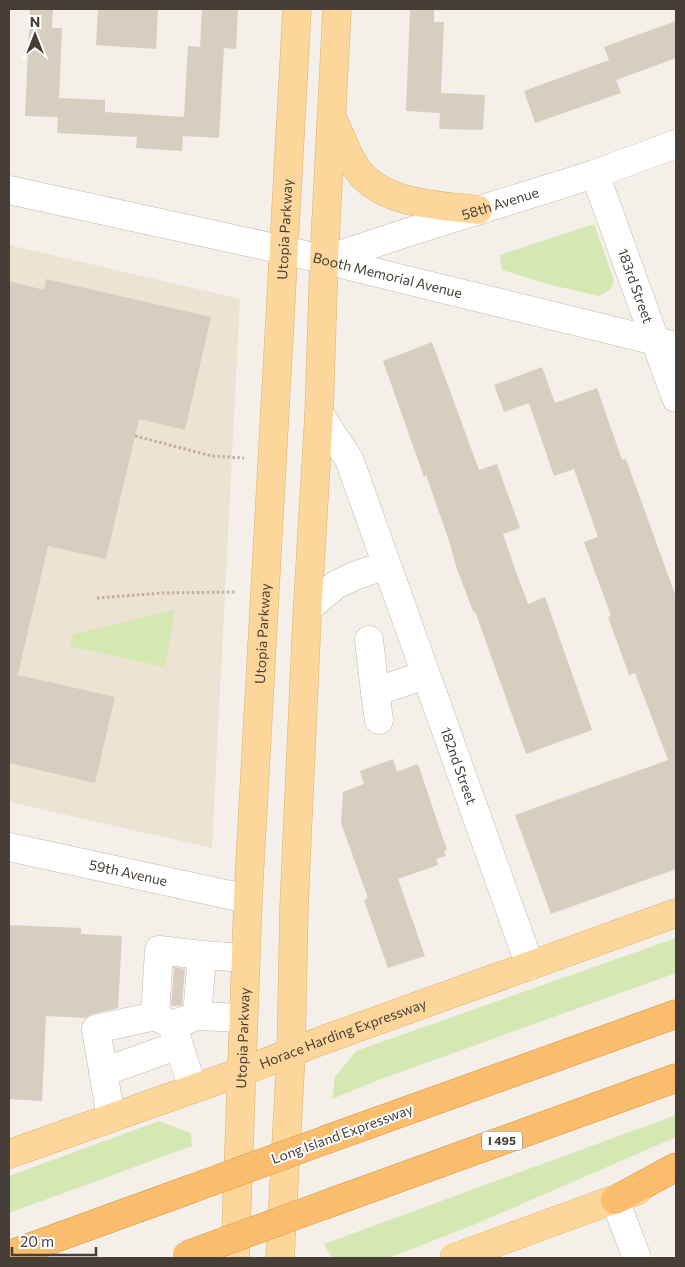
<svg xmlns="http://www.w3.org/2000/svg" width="685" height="1267" font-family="Commissioner,sans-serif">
<rect width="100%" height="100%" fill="#f4efe8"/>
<!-- education -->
<path fill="#ede3d3" d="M9 245 240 299 212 848 9 802Z"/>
<!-- green -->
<path fill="#d5e7b2" d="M594 224 614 281 610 290 599 296 547 284 502 270 500 255Z
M175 610 165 667 70 646 73 634Z
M676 938V973L381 1079 332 1099 335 1077 356 1051Z
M676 1115V1137L471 1226 391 1257 332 1258 324 1244Z
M159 1121 191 1133 192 1146 9 1213V1176Z"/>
<!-- building -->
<path fill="#d8cdc1" d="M30 9H53L52 28H62L59 98 105 100V112L184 117 188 46 200 47 202 9H238L236 49 224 48 219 138 183 136 182 151 136 148 137 137 57 133 58 117 25 116Z
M98 9H158L156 49 96 45Z
M410 9H434V22H444L441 93 485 95 483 130 439 129 440 113 406 111Z
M676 21V58L616 80 621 93 535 123 524 91 609 60 604 47Z
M46 279 211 317 185 430 139 419 106 559 48 546 18 674H14L115 697 95 783 9 763V281L44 290Z
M432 342 479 470 497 464 520 528 503 534 515 569 528 604 545 597 592 730 526 754 476 614 473 611 457 569 449 541 426 475 424 477 383 361Z
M542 367 555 403 597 388 622 460 626 459 676 597V869L551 914 515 815 668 760 635 673 629 675 608 617 611 616 584 542 598 537 574 469 554 476 529 403 504 412 494 385Z
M393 759 397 772 418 764 447 850 444 851 446 856 436 859 438 865 398 879 425 956 388 968 364 900 368 898 341 823 343 792 364 784 360 771Z
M9 925 81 928V934L122 936 118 1008 93 1014 85 1018 46 1016 42 1101 9 1099Z
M174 967 185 969 182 1005 177 1006H171Z"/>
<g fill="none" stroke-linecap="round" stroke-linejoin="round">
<defs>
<g id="minor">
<path id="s1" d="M595 174 676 398"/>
<path id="s2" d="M9 190 284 250 676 346"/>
<path id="s3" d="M324 260 412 231 595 174 676 144"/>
<path id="s4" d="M319 414 349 459 530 966"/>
<path d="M308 608 337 584 357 575 386 565"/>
<path d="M369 640 375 692 425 675"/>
<path d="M375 692 379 720"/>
<path id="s5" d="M9 847 248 899"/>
<path d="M202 955 246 958"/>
<path d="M155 1016 159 950 202 955 197 1016 172 1025"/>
<path d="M197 1016 243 1018"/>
<path d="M103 1072 179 1045"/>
<path d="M111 1118 96 1029 155 1016 172 1025 193 1088"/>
<path d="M615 1200 637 1258"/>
</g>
<g id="major">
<path d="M333 120C340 134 348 157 357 169 383 205 438 205 478 210"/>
<path id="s6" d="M9 1154 241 1072 323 1040 676 913"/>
<path id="s7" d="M235 1258 248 899 297 9"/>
<path d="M280 1258 291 1054 294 907 307 617 319 414 324 260 337 9"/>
<path d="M454 1258 637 1191"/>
</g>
<path id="highway" d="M328 1139 676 1014
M615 1200 676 1167
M327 1204 676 1078
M9 1255 191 1189"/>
</defs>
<!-- minor casing -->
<use href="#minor" stroke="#c2b9ae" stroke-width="29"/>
<!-- major casing -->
<use href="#major" stroke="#e1b169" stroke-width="29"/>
<!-- highway casing -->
<use href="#highway" stroke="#da903c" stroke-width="29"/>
<!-- path -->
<path stroke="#c1b09d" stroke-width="3" stroke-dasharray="2.5 2.5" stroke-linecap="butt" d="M135 436 212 456 244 458
M97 598 163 593 236 592"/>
<!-- minor -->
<use href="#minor" stroke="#fff" stroke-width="28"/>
<!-- major -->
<use href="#major" stroke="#fcd69a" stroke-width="28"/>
<!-- highway -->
<use href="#highway" stroke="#fabd6d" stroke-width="28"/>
<defs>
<path id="highway-bridge" d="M191 1189 328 1139
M187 1255 327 1204"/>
</defs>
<!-- highway-bridge casing -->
<use href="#highway-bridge" stroke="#da903c" stroke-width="29" stroke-linecap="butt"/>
<!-- highway-bridge -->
<use href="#highway-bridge" stroke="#fabd6d" stroke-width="28"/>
</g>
<g text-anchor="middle" stroke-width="4" stroke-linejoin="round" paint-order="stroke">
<!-- shield labels -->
<rect fill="#fff" stroke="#7e7973" stroke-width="1" x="482" y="1131.5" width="40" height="19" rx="4"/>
<g font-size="12" font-weight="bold" fill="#473f37">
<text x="502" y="1145">I 495</text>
</g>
<!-- street labels -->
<g font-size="14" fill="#473f37" stroke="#fff">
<text dy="5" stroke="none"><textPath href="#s3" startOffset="185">58th Avenue</textPath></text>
<text dy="5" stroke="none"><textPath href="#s7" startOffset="1030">Utopia Parkway</textPath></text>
<text dy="5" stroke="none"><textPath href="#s2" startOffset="388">Booth Memorial Avenue</textPath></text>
<text dy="5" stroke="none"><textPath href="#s1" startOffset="119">183rd Street</textPath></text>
<text dy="5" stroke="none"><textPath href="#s7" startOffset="625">Utopia Parkway</textPath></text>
<text dy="5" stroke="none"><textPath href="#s4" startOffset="380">182nd Street</textPath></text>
<text dy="5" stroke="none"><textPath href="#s5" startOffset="122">59th Avenue</textPath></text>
<text dy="5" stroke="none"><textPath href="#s6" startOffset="355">Horace Harding Expressway</textPath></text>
<text dy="5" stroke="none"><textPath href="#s7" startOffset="220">Utopia Parkway</textPath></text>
<text transform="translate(342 1134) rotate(-20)" y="5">Long Island Expressway</text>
</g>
</g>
<!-- border -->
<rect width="685" height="1267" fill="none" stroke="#473f37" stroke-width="20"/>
<!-- north arrow -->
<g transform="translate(35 35)" stroke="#ffffff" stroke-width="4" paint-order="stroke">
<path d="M0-4L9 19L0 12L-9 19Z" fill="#473f37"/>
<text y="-8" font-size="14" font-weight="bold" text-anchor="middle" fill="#473f37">N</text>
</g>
<!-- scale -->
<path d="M12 1247v8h84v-8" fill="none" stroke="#473f37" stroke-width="2.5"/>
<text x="20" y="1247" font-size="15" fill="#473f37" stroke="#ffffff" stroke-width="4" paint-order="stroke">20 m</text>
</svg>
